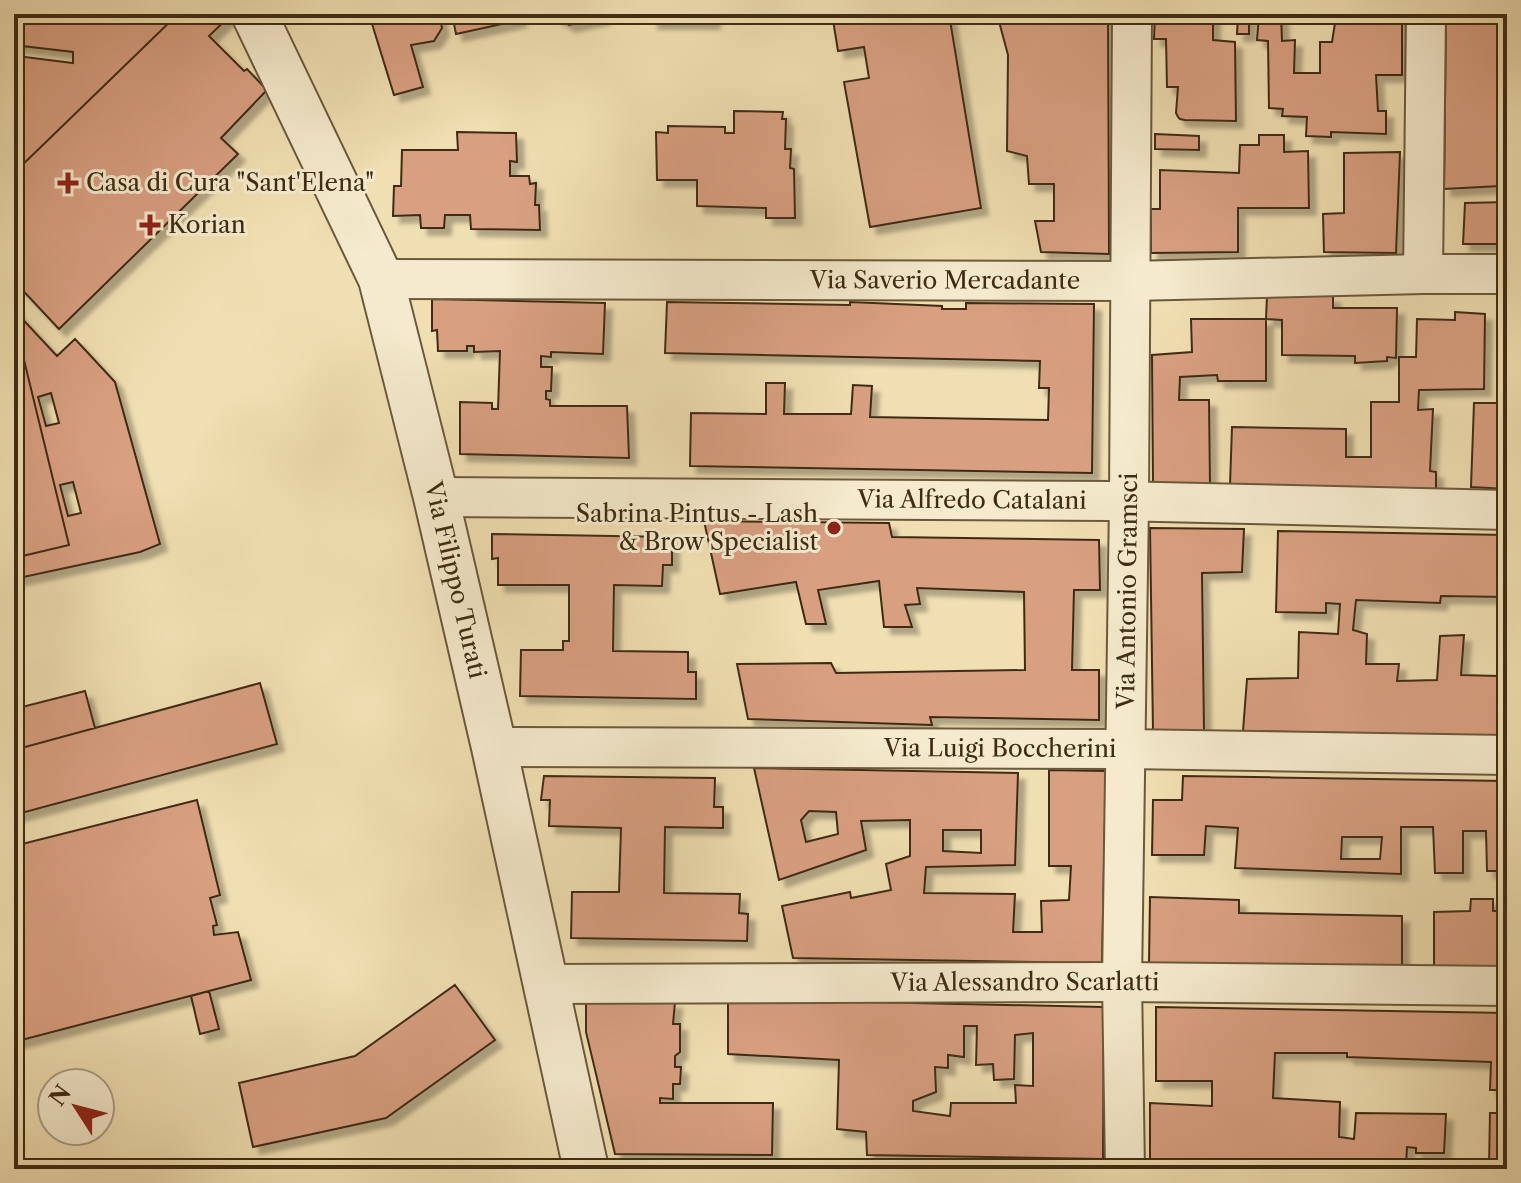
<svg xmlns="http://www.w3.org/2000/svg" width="1521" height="1183" font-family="'Libre Caslon Text',serif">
<defs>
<filter id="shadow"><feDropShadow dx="7" dy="7" stdDeviation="2" flood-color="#0004"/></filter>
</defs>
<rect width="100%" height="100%" fill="#f0dfb2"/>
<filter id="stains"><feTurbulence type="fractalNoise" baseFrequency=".0025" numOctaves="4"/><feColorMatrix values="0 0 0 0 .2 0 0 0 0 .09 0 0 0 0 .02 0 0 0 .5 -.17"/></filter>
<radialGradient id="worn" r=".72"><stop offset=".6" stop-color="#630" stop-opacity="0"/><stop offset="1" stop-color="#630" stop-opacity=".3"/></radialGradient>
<!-- building -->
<path fill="#d89f81" stroke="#3f2c13" stroke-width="2" fill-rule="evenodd" filter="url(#shadow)" d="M14 14H178L14 173V57L17 56 73 63V52L14 45Z
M178 14H232L209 36 244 71 247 69 267 90 221 138 238 154 59 329 14 281V173Z
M369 14H439L442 28 434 41 411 45 423 87 394 95Z
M452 14H518L520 20 456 34Z
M554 14H602L603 17 569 25 555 16Z
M651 14H713V22H651Z
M832 14H949L981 208 870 227 844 82 869 78 864 47 838 51Z
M997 14H1108L1109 254 1041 252 1035 221H1054V184H1029L1027 156 1007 151 1008 55Z
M1155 14H1213V40L1235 42 1236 121 1185 120 1180 119 1178 117 1176 113 1178 87H1167L1166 39H1154Z
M1259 14H1281L1282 41 1295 40 1294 73H1320V42H1332L1335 23H1357V14H1402V75H1376L1378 111H1386V134L1331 132V137L1306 136 1307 117 1282 116 1283 109 1269 108 1268 41 1257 40Z
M1446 14H1507L1505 117H1507V168L1499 169 1500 186 1444 189Z
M1238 15H1249V34H1237Z
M734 111 783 112 782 119H786L785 149H791L790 168 794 169 795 218H766V208L697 206V180H657L656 132 668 133V126L725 127V133H734Z
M457 132 516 133 517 162 510 161V176H529L530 184 536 183 535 205H539L540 230 471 229 470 215H445L444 228H421L420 215 393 216 394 186H401L402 150H458Z
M1155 134 1199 136V150L1155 149Z
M1259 135H1284V152L1308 151 1309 208H1238V252L1151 253V209H1160V170L1239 173 1240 145H1259Z
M1400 152 1396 253 1324 252 1323 214 1344 213V153Z
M1507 202V244H1463L1465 203Z
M1267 295 1333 296V308H1397L1396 358 1387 357V361L1355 363V356L1282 355V320L1266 319Z
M432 299 605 303 603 354 551 352V357L541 356V367H552L551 391H546V399L550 400V406H627L629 458 460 454V402L492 403V409H498L500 351 474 352V346H467V351H438L437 330 432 331Z
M667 302 850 305V302L942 306V309H966V303L1094 304 1092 473 690 466 691 413 766 414V383H785L784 414H851L853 385 872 386 870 417 1048 420 1049 388H1039L1040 361 665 353Z
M14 310 57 356 75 339 115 382 160 544 140 552 14 579V558L69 545 24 360 14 363ZM51 393 59 423 46 426 38 397ZM73 482 81 513 68 516 60 485Z
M1455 312 1485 314 1484 389 1419 390 1418 410 1433 409 1430 471 1436 472V489L1230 485 1232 427 1346 429V457H1371V402H1399V357H1416L1417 319 1455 320Z
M1191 319H1266V381H1218L1217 375 1180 377 1179 400H1209L1210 486 1153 487 1152 355 1192 352Z
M24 360 69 545 14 558V363Z
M1474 403H1504L1503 442H1507V489L1471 487Z
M704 521 889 523 892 537 1099 540 1100 590H1074L1072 670H1099V720L930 717 932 725 748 719 737 664 831 663 836 673 1025 670 1024 592 917 588 920 604 905 605 912 627H884L879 581 818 590 826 624H806L796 582 720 594Z
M1150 528 1244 529 1242 572 1202 573 1204 731H1153Z
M1278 531 1507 535V597L1441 596 1440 603 1356 600 1353 630 1367 634 1366 664H1399L1397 681 1437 680 1440 636 1464 635 1461 675 1498 676 1500 639H1507V736L1243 731 1247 679 1298 678 1299 632 1338 634 1340 604 1326 603V613L1276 612Z
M492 534 672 537V565H663L662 586 614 585 613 651 688 652V672H696V699L520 696 521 650H563V641H569V585H498V558L492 559Z
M260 683 277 744 14 815V750Z
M85 691 95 728 14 750V709Z
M754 768 1018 773 1015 865 926 867 924 893 1015 894 1013 932H1042L1041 901 1069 900 1071 866H1049V770L1106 771 1102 963 793 958 782 906 850 892 851 898 891 890 886 864 910 856V820L861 821 866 850 779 880ZM809 811 836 812 838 834 806 842 801 820ZM943 830H981V853L943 851Z
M544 776 715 778 714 807H723V828L665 827 664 893 740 894 739 913 748 914 747 941 571 938 572 892H619L621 828 549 826 550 800H541Z
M1183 776 1507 781V871H1487L1486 831H1463V873H1435L1433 827H1401V874L1235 868 1238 828 1206 826 1204 855H1152L1153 800H1182ZM1342 837H1382L1380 859H1341Z
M197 800 220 895 210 898 217 925 213 926 214 935 238 932 251 980 14 1042V846Z
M1150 897 1239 900V913L1402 916V969L1149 964Z
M1471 899H1493V911H1507V970L1434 969V912L1470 911Z
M455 985 495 1040 386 1118 253 1147 239 1083 355 1056Z
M209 991 219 1029 200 1034 191 996Z
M728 999 1104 1007 1103 1159 867 1155 866 1132 837 1129 839 1060 728 1054ZM964 1026H977L976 1065 993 1064 994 1080 1014 1079 1015 1035 1033 1033V1086L1015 1085 1016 1103H951L950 1116 913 1111V1101L936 1092 935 1067 948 1068V1055L964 1057Z
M586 1001 675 1002 673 1024H680V1052L675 1056V1067H681L680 1084H673V1099L660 1098V1103H773L772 1155 615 1154 586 1032Z
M1156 1007 1507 1013V1090H1490L1491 1062 1347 1057V1053H1275L1273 1098 1340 1102 1339 1137 1354 1139 1356 1113 1446 1114 1444 1153H1416V1148L1407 1147 1406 1168 1150 1159V1103L1212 1106V1081H1156Z
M1490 1113H1507V1165H1489Z"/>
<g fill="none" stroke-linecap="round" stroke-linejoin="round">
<defs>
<g id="minor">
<path d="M1423 274 1426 14"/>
<path id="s1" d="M381 279 1131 281 1423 274H1507"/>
<path id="s2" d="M436 497 1114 501 1507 510"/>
<path id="s3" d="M494 747 1126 749 1507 755"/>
<path id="s4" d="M545 984 1122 982 1507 986"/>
<path id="s5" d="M1125 1169 1122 982 1129 501 1132 14"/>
</g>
<g id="tertiary">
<path id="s6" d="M254 14 381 279 436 497 494 747 586 1169"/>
</g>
</defs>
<!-- minor casing -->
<use href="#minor" stroke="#6b593b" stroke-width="42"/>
<!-- tertiary casing -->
<use href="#tertiary" stroke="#6b593b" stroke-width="48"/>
<!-- minor -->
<use href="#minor" stroke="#f5eacd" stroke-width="38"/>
<!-- tertiary -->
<use href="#tertiary" stroke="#f5eacd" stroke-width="44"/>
</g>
<!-- markers -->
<g fill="#8f2418" stroke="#f5eacd" stroke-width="3">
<path d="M64 171h8v8h8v8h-8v8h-8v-8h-8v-8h8z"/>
<path d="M146 213h8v8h8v8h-8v8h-8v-8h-8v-8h8z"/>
<circle cx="834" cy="528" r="8"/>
</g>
<g text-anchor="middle" stroke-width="6" stroke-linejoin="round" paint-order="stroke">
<!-- poi labels -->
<g font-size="24" fill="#3f2c13" stroke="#f5eacd" text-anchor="start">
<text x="86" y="191">Casa di Cura "Sant'Elena"</text>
<text x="168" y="233">Korian</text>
<text x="818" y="522" text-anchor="end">Sabrina Pintus - Lash<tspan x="818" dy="28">&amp; Brow Specialist</tspan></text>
</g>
<!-- street labels -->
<g font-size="24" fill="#3f2c13" stroke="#f5eacd">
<text dy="8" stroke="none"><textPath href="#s1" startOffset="564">Via Saverio Mercadante</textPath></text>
<text dy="8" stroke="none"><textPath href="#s2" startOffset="536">Via Alfredo Catalani</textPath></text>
<text dy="8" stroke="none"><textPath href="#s6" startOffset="604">Via Filippo Turati</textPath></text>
<text dy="8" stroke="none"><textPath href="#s5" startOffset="578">Via Antonio Gramsci</textPath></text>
<text dy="8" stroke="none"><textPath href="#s3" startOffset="506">Via Luigi Boccherini</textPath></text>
<text dy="8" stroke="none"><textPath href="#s4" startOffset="480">Via Alessandro Scarlatti</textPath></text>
</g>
</g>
<!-- margin -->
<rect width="1521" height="1183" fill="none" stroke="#f0dfb2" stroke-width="48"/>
<rect x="16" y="16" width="1489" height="1151" fill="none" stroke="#3f2c13" stroke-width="4"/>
<rect x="24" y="24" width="1473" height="1135" fill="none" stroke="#3f2c13" stroke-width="2"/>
<!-- north arrow -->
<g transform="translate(76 1107) rotate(306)"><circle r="38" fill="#f5eacd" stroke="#ac9e83" stroke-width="2"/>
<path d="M0-6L14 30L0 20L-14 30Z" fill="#8f2418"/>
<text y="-12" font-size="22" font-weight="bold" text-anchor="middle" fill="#3f2c13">N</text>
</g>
<rect width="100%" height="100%" filter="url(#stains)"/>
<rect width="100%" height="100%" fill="url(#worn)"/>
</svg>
